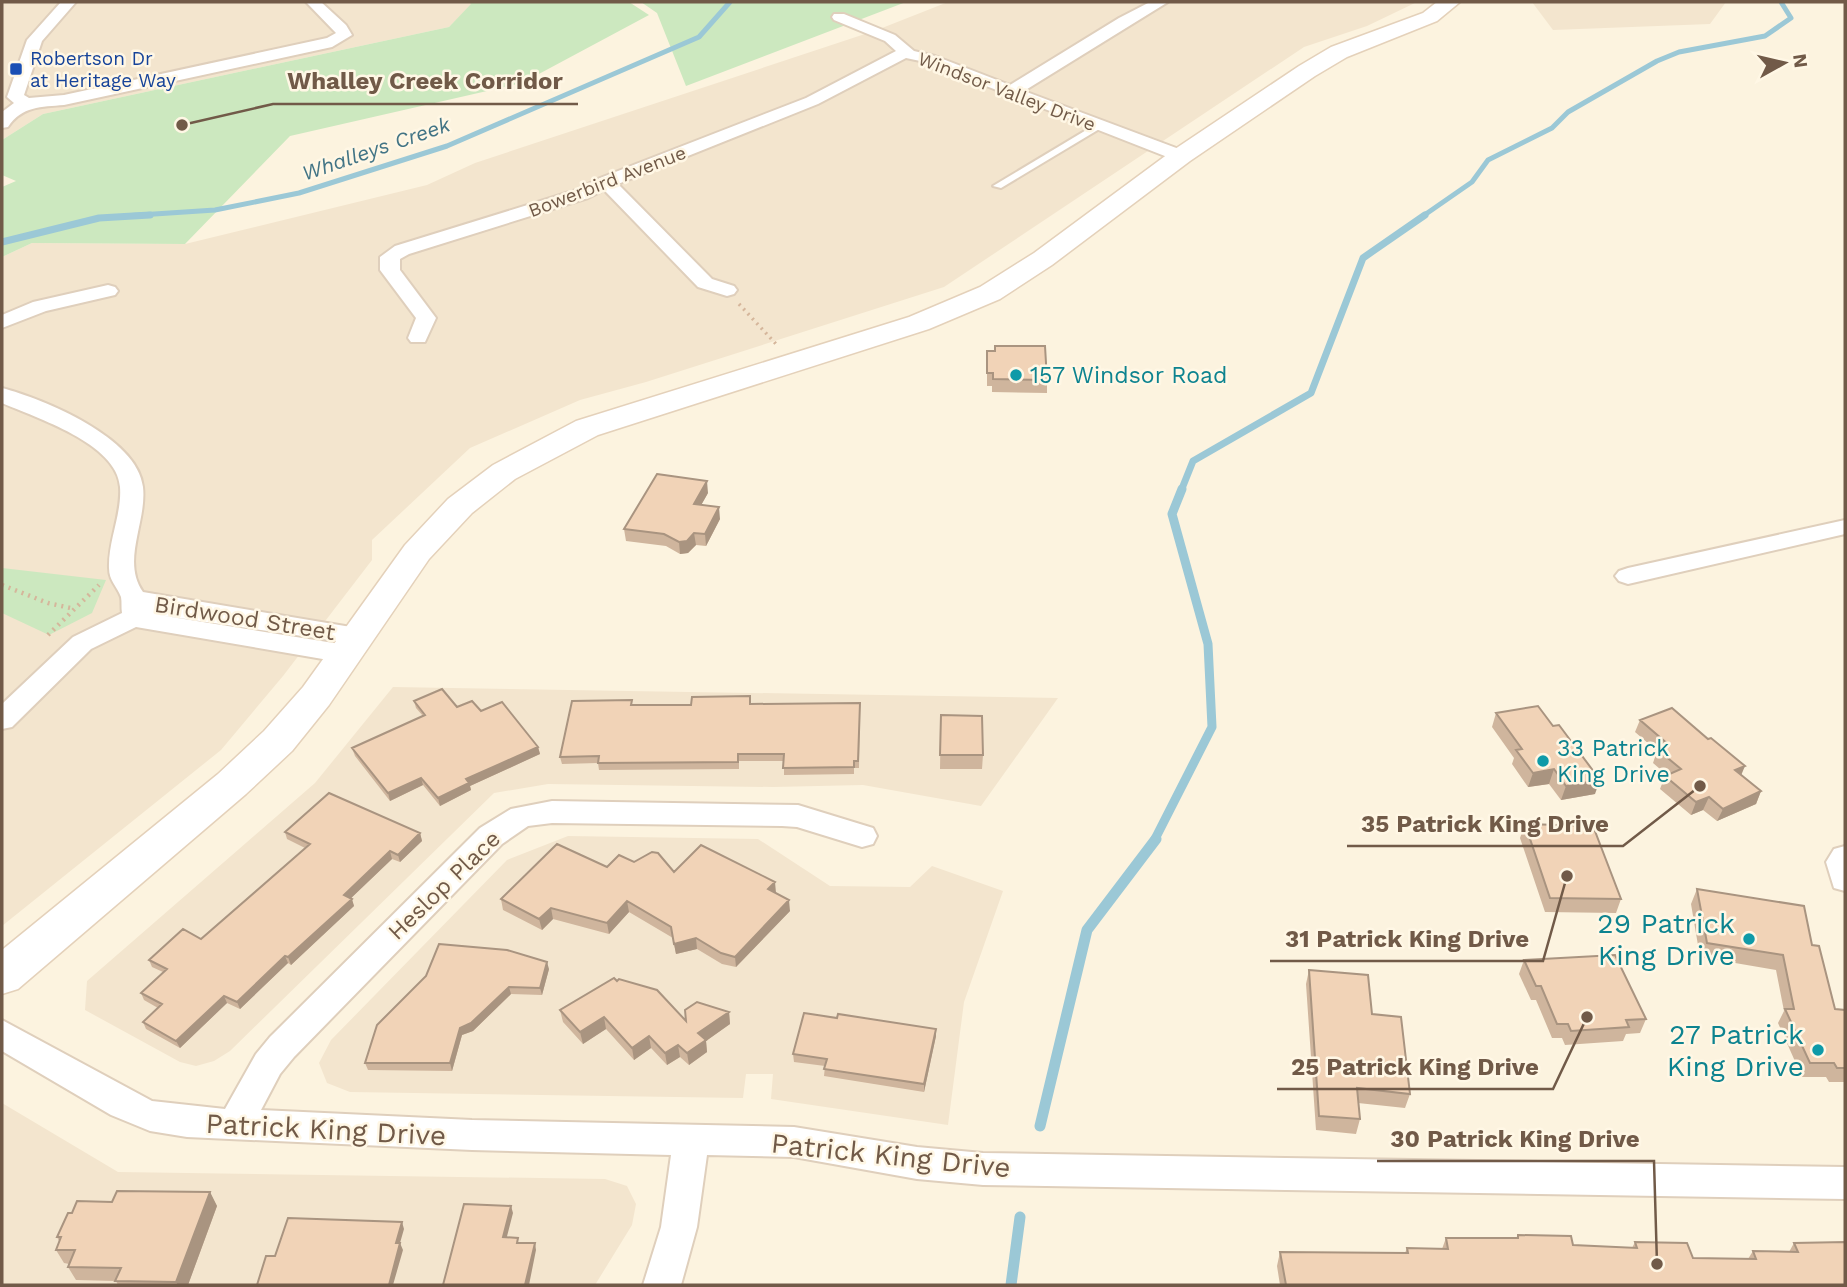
<svg xmlns="http://www.w3.org/2000/svg" width="1847" height="1287" font-family="'Work Sans',sans-serif">
<rect width="100%" height="100%" fill="#fcf3df"/>
<!-- residential -->
<path fill="#f3e5ce" d="M2 2H469L472 4 449 27 43 114 2 140Z
M948 2H1417L1367 26 1304 47 944 287 646 382 580 400 470 448 372 540V560L283 676 221 750 2 926V257L32 243 185 244 427 185 475 163 877 30Z
M1532 2H1726L1710 24 1553 30Z
M393 687 1058 698 981 806 863 785 773 787 548 784 494 793 230 1051 214 1061 196 1066 180 1062 85 1010 87 981 315 783Z
M568 836 758 839 830 886 910 887 932 866 1003 891 964 1002 948 1125 771 1099 773 1074H746L743 1098 350 1092 327 1083 319 1063 331 1040 507 860Z
M2 1103 118 1172 605 1179 627 1186 636 1204 632 1225 595 1285H2Z"/>
<!-- green -->
<path fill="#cce8bf" d="M469 2H629L649 15 522 83 290 136 185 244 32 243 2 257V187L16 181 2 175V140L43 114 449 27 471 4Z
M641 2H906L686 86 657 13Z
M2 568 106 580 92 613 49 635 2 613Z"/>
<g fill="none" stroke-linecap="round" stroke-linejoin="round">
<!-- stream-far3 -->
<path stroke="#9bc8d6" stroke-width="5" d="M124 216 215 210 299 193 447 146 699 37 730 2
M1423 216 1472 182 1488 160 1552 128 1568 112 1657 61 1679 52 1765 36 1791 18 1781 2"/>
<!-- stream-far2 -->
<path stroke="#9bc8d6" stroke-width="7" d="M2 242 99 218 150 215
M1181 491 1193 461 1311 393 1363 258 1425 215"/>
<!-- stream-far1 -->
<path stroke="#9bc8d6" stroke-width="9" d="M1154 841 1212 727 1208 644 1172 514 1182 489"/>
<!-- stream -->
<path stroke="#9bc8d6" stroke-width="11" d="M1040 1126 1087 930 1156 839
M1011 1285 1020 1217"/>
<defs>
<path id="lane" d="M1098 123 1102 126 1101 128 1001 188 993 186Z"/>
<path id="street" d="M61 2H76L42 41 24 95 29 98 64 95 327 38 336 33 306 2H321L346 25 352 35 332 47 64 105C41 107 22 106 8 127L2 128V112L14 103 7 97 27 40Z
M1150 2H1168L1024 91 1187 152 1190 156 1187 160H1175L925 62 906 58 818 104 618 184 712 279 734 286 737 290 734 294 727 296 698 287 604 190 588 198 409 254 400 259V270L436 318 425 342H411L408 338 416 318 380 270V257L395 246 576 190 600 178 806 98 896 51 885 41 834 20 832 17 834 14H844L895 35 914 51 935 56 1010 85 1119 18Z
M108 285 115 287 118 291 115 295 46 311 2 328V315L33 302Z
M2 388C44 399 138 438 143 487 147 522 121 561 143 592L357 628 366 630 370 636 366 642 357 644 159 615 346 645 355 648 359 654 355 660 346 663 136 627 91 649 12 727 2 729V704L73 637 122 613C121 608 122 602 121 597 117 586 109 581 109 568 108 541 122 514 120 487 117 443 36 418 2 403Z
M1845 520V534L1628 584 1619 581 1615 576 1619 571 1628 568Z
M552 801 798 805 873 828 877 836 873 844 862 847 797 827 782 826 552 823 528 826 502 844 294 1057 280 1074 261 1110 472 1120 794 1127 917 1147 983 1153 1845 1167V1199L983 1185 917 1179 794 1157 707 1155 697 1227 681 1285H643L661 1227 671 1155 472 1150 187 1137 150 1131 111 1115 2 1051V1020L152 1101 225 1109 256 1054 270 1037 480 828 511 809Z
M1845 846V891L1834 888 1826 862 1834 849Z"/>
<path id="secondary" d="M1437 2H1460L1437 21 1347 57 1315 76 1190 161 1052 265 1000 299 929 329 598 435 515 479 472 513 429 559 329 705 292 751 246 794 18 989 2 994V950L218 774 264 731 303 687 405 545 448 499 493 465 576 421 909 317 980 287 1034 253 1172 151 1299 66 1331 47 1423 13Z"/>
</defs>
<!-- lane casing -->
<use href="#lane" stroke="#dfcfbc" stroke-width="4"/>
<!-- street casing -->
<use href="#street" stroke="#dfcfbc" stroke-width="4"/>
<!-- secondary casing -->
<use href="#secondary" stroke="#e4d1ba" stroke-width="3"/>
<!-- path-far1 -->
<path stroke="#d5b69b" stroke-width="3.5" stroke-dasharray="2 4.5" stroke-linecap="butt" d="M739 304 776 344"/>
<!-- path -->
<path stroke="#d5b69b" stroke-width="4.5" stroke-dasharray="2 5" stroke-linecap="butt" d="M2 585 48 603 75 609
M48 635 99 585"/>
<!-- lane -->
<use href="#lane" fill="#fff" fill-rule="evenodd"/>
<!-- street -->
<use href="#street" fill="#fff" fill-rule="evenodd"/>
<!-- secondary -->
<use href="#secondary" fill="#fff" fill-rule="evenodd"/>
</g>
<!-- wall -->
<path fill="#cfb59d" d="M987 351 1047 380V393L992 392V386H987Z
M708 493 701 505 720 519 706 546 696 545 688 553 680 554 666 546 626 541 624 529Z
M632 700V705L751 704 860 711 859 768H854V774L784 775V761H739V769L599 770 598 763 562 764 560 757Z
M414 701 481 711 538 747 540 754 470 786 471 790 440 806 423 785 390 801 355 756 352 748 423 716 416 708Z
M1496 713 1595 794 1561 800 1549 784 1528 787 1512 764 1514 758 1492 727Z
M941 715 983 755 982 769H940Z
M1640 720 1741 775 1761 791 1756 804 1717 821 1703 810 1691 815 1660 789 1665 776 1667 775 1653 763 1657 751 1635 732Z
M1525 824 1621 899 1616 913 1545 912 1520 838Z
M285 832 420 833 422 841 400 862 392 859 351 898 354 906 291 965 288 963 240 1009 227 1003 180 1048 146 1029 143 1022 158 1008 144 1000 141 993 163 972 152 967 149 960 201 939 305 848 287 839Z
M634 862 674 872 776 893 790 911 736 967 722 964 697 949 676 954 673 938 629 912 609 934 553 919 542 930 503 910 501 899 607 867Z
M1697 889 1812 945 1835 1009 1845 1010V1082H1829L1826 1077H1802L1778 1023 1784 1011 1776 970 1700 957 1691 904Z
M1524 960 1646 1019 1640 1033 1626 1034 1623 1041 1565 1045 1562 1038H1552L1536 1000H1531L1519 974Z
M549 969 542 995 511 994 473 1031 462 1035 452 1071 368 1070 365 1063 377 1025Z
M1309 970 1372 1014 1410 1094 1405 1108 1358 1103 1360 1119 1356 1134 1316 1130 1306 984Z
M617 981 686 1021 729 1012 730 1024 706 1041 707 1052 689 1065 680 1057 667 1065 651 1048 634 1060 606 1029 583 1044 563 1022 560 1010Z
M837 1018 936 1029V1036L924 1092 824 1076 825 1066 794 1062 793 1054Z
M210 1192 217 1206 188 1285H118L116 1281 76 1280 68 1267 69 1264 64 1263 56 1250 59 1241 57 1237 72 1213 112 1202Z
M1518 1235 1573 1245 1632 1248 1635 1242 1693 1258 1748 1259 1753 1251 1789 1252 1794 1243 1845 1285H1280L1277 1266 1280 1252 1405 1253 1407 1248 1442 1249 1446 1238H1516Z"/>
<!-- shaded-wall -->
<path fill="#a99480" d="M707 481 708 493 695 516 694 504Z
M719 507 720 519 706 546 705 534Z
M694 533 696 545 688 553 680 554 679 542Z
M538 747 540 754 470 786 471 790 440 806 438 798 466 779Z
M1745 766 1740 778 1735 770Z
M1554 769 1549 784 1528 787 1533 773Z
M421 778 423 785 390 801 388 793Z
M1600 780 1595 794 1561 800 1566 786Z
M1761 791 1756 804 1717 821 1723 809Z
M1709 797 1703 810 1691 815 1696 802Z
M420 833 422 841 400 862 398 855Z
M390 851 392 859 347 902 344 895Z
M775 882 776 893 768 889Z
M352 899 354 906 291 965 288 957Z
M789 900 790 911 736 967 735 957Z
M627 901 629 912 609 934 607 923Z
M551 908 553 919 542 930 539 919Z
M696 938 697 949 676 954 674 944Z
M285 956 288 963 240 1009 237 1002Z
M547 962 549 969 542 995 540 988Z
M509 987 511 994 473 1031 462 1035 452 1071 450 1063 460 1028Z
M224 996 227 1003 180 1048 176 1041Z
M729 1012 730 1024 706 1041 707 1052 689 1065 687 1053 698 1033Z
M604 1017 606 1029 583 1044 580 1032Z
M936 1029V1036L924 1092V1084Z
M649 1036 651 1048 634 1060 632 1048Z
M678 1045 680 1057 667 1065 665 1053Z
M210 1192 217 1206 188 1285H178L176 1282Z
M511 1206 513 1213 505 1244 503 1237Z
M402 1222 404 1229 400 1243 403 1250 393 1285H389L396 1243Z
M535 1243 536 1250 529 1285H525Z"/>
<!-- building -->
<path fill="#f1d3b7" stroke="#a99480" stroke-width="2" d="M995 346H1045L1047 380 993 379V373H987V351H995Z
M657 474 707 481 694 504 719 507 705 534 694 533 687 541 679 542 664 534 624 529Z
M442 689 457 707 472 701 481 711 502 702 538 747 466 779 469 783 438 798 421 778 388 793 352 748 425 715 414 701Z
M750 696V704L860 703 858 761H854V767L783 768 784 754H738V762L598 763 599 756 560 757 572 701 632 700 631 705H691L692 697Z
M1538 706 1553 726 1559 725 1600 780 1566 786 1554 769 1533 773 1516 750 1522 749 1496 713Z
M1672 708 1708 739 1711 738 1745 766 1735 770 1761 791 1723 809 1709 797 1696 802 1665 776 1681 769 1658 750 1669 745 1640 720Z
M941 715 982 716 983 755H940Z
M329 793 420 833 398 855 390 851 344 895 352 899 288 957 285 956 237 1002 224 996 176 1041 143 1022 162 1004 141 993 167 969 149 960 183 929 201 939 310 844 285 832Z
M1525 824 1593 826 1621 899 1550 898Z
M557 844 607 867 619 855 634 862 652 852 658 853 674 872 701 845 775 882 768 889 789 900 735 957 721 953 696 938 674 944 671 927 627 901 607 923 551 908 539 919 501 899Z
M1697 889 1804 906 1812 945 1819 946 1835 1009 1845 1010V1068H1837L1834 1063H1810L1785 1009H1794L1783 955 1707 943Z
M439 944 507 950 547 962 540 988 509 987 471 1023 460 1028 450 1063H365L377 1025 426 976Z
M1615 955 1646 1019 1626 1020 1629 1027 1571 1031 1568 1024H1557L1541 986H1536L1524 960Z
M1309 970 1368 975 1372 1014 1401 1017 1410 1094 1357 1088 1360 1119 1319 1116Z
M614 978 617 981 619 979 657 990 686 1021 685 1010 697 1002 729 1012 698 1033 706 1040 687 1053 678 1045 665 1053 649 1036 632 1048 604 1017 580 1032 560 1010Z
M804 1013 837 1018 838 1014 936 1029 924 1084 824 1069 827 1059 793 1054Z
M117 1191 210 1192 176 1282 115 1281 121 1268 68 1267 75 1250H56L61 1237H57L68 1213H72L77 1201 112 1202Z
M464 1204 511 1206 503 1237 518 1238 517 1243H535L525 1285H443Z
M288 1218 402 1222 396 1243H400L389 1285H257L266 1256H275Z
M1518 1235 1571 1236 1573 1245 1637 1248 1635 1242 1687 1243 1693 1258 1756 1259 1753 1251 1798 1252 1794 1243 1845 1242V1285H1286L1280 1252 1408 1253 1407 1248 1448 1249 1446 1238H1518Z"/>
<!-- markers -->
<rect fill="#1a4fb4" stroke="#fff7e5" stroke-width="2.5" x="9" y="62" width="14" height="14" rx="3.5"/>
<g fill="#0f9aa8" stroke="#fff7e5" stroke-width="2.5">
<circle cx="1016" cy="375" r="7"/>
<circle cx="1543" cy="761" r="7"/>
<circle cx="1749" cy="939" r="7"/>
<circle cx="1818" cy="1050" r="7"/>
</g>
<g text-anchor="middle" stroke-width="5" stroke-linejoin="round" paint-order="stroke">
<!-- far-transit labels -->
<g font-size="19" fill="#164399" stroke="#fff7e5" text-anchor="start">
<text x="30" y="65">Robertson Dr<tspan x="30" dy="22">at Heritage Way</tspan></text>
</g>
<!-- far-street labels -->
<g font-size="19" fill="#715a48" stroke="#fff7e5">
<text transform="translate(1007 91) rotate(21)" y="7">Windsor Valley Drive</text>
<text transform="translate(607 181) rotate(-21)" y="7">Bowerbird Avenue</text>
</g>
<!-- far-water labels -->
<g font-size="21" font-style="italic" fill="#427485" stroke="#fff7e5">
<text transform="translate(376 149) rotate(-19)" y="7">Whalleys Creek</text>
</g>
<!-- culture labels -->
<g font-size="23" fill="#0d838f" stroke="#fff7e5" text-anchor="start">
<text x="1030" y="383">157 Windsor Road</text>
<text x="1557" y="756">33 Patrick<tspan x="1557" dy="26">King Drive</tspan></text>
</g>
<!-- street labels -->
<g font-size="23" fill="#715a48" stroke="#fff7e5">
<text transform="translate(245 618) rotate(9)" y="8">Birdwood Street</text>
<text transform="translate(444 885) rotate(-44)" y="8">Heslop Place</text>
</g>
<!-- near-culture labels -->
<g font-size="28" fill="#0d838f" stroke="#fff7e5" text-anchor="end">
<text x="1735" y="933">29 Patrick<tspan x="1735" dy="32">King Drive</tspan></text>
<text x="1804" y="1044">27 Patrick<tspan x="1804" dy="32">King Drive</tspan></text>
</g>
<!-- near-street labels -->
<g font-size="28" fill="#715a48" stroke="#fff7e5">
<text transform="translate(326 1129) rotate(3)" y="10">Patrick King Drive</text>
<text transform="translate(891 1155) rotate(6)" y="10">Patrick King Drive</text>
</g>
</g>
<!-- callouts -->
<path fill="none" stroke="#715a48" stroke-width="2.5" d="M182 125L273 104H578M1700 786L1623 846H1347M1567 876L1543 961H1270M1587 1017L1553 1089H1277M1657 1264L1654 1161H1377"/>
<g fill="#715a48" stroke="#fff7e5" stroke-width="2.5">
<circle cx="182" cy="125" r="7"/>
<circle cx="1700" cy="786" r="7"/>
<circle cx="1567" cy="876" r="7"/>
<circle cx="1587" cy="1017" r="7"/>
<circle cx="1657" cy="1264" r="7"/>
</g>
<g font-size="24" text-anchor="middle" font-weight="bold" fill="#715a48" stroke="#fff7e5" stroke-width="5" stroke-linejoin="round" paint-order="stroke">
<text x="425" y="89">Whalley Creek Corridor</text>
<text x="1485" y="832">35 Patrick King Drive</text>
<text x="1407" y="947">31 Patrick King Drive</text>
<text x="1415" y="1075">25 Patrick King Drive</text>
<text x="1515" y="1147">30 Patrick King Drive</text>
</g>
<!-- border -->
<rect width="1847" height="1287" fill="none" stroke="#715a48" stroke-width="7"/>
<!-- north arrow -->
<g transform="translate(1784 63) rotate(82)" stroke="#fff7e5" stroke-width="5" paint-order="stroke">
<path d="M0-5L12 26L0 18L-12 26Z" fill="#715a48"/>
<text y="-10" font-size="19" font-weight="bold" text-anchor="middle" fill="#715a48">N</text>
</g>
</svg>
